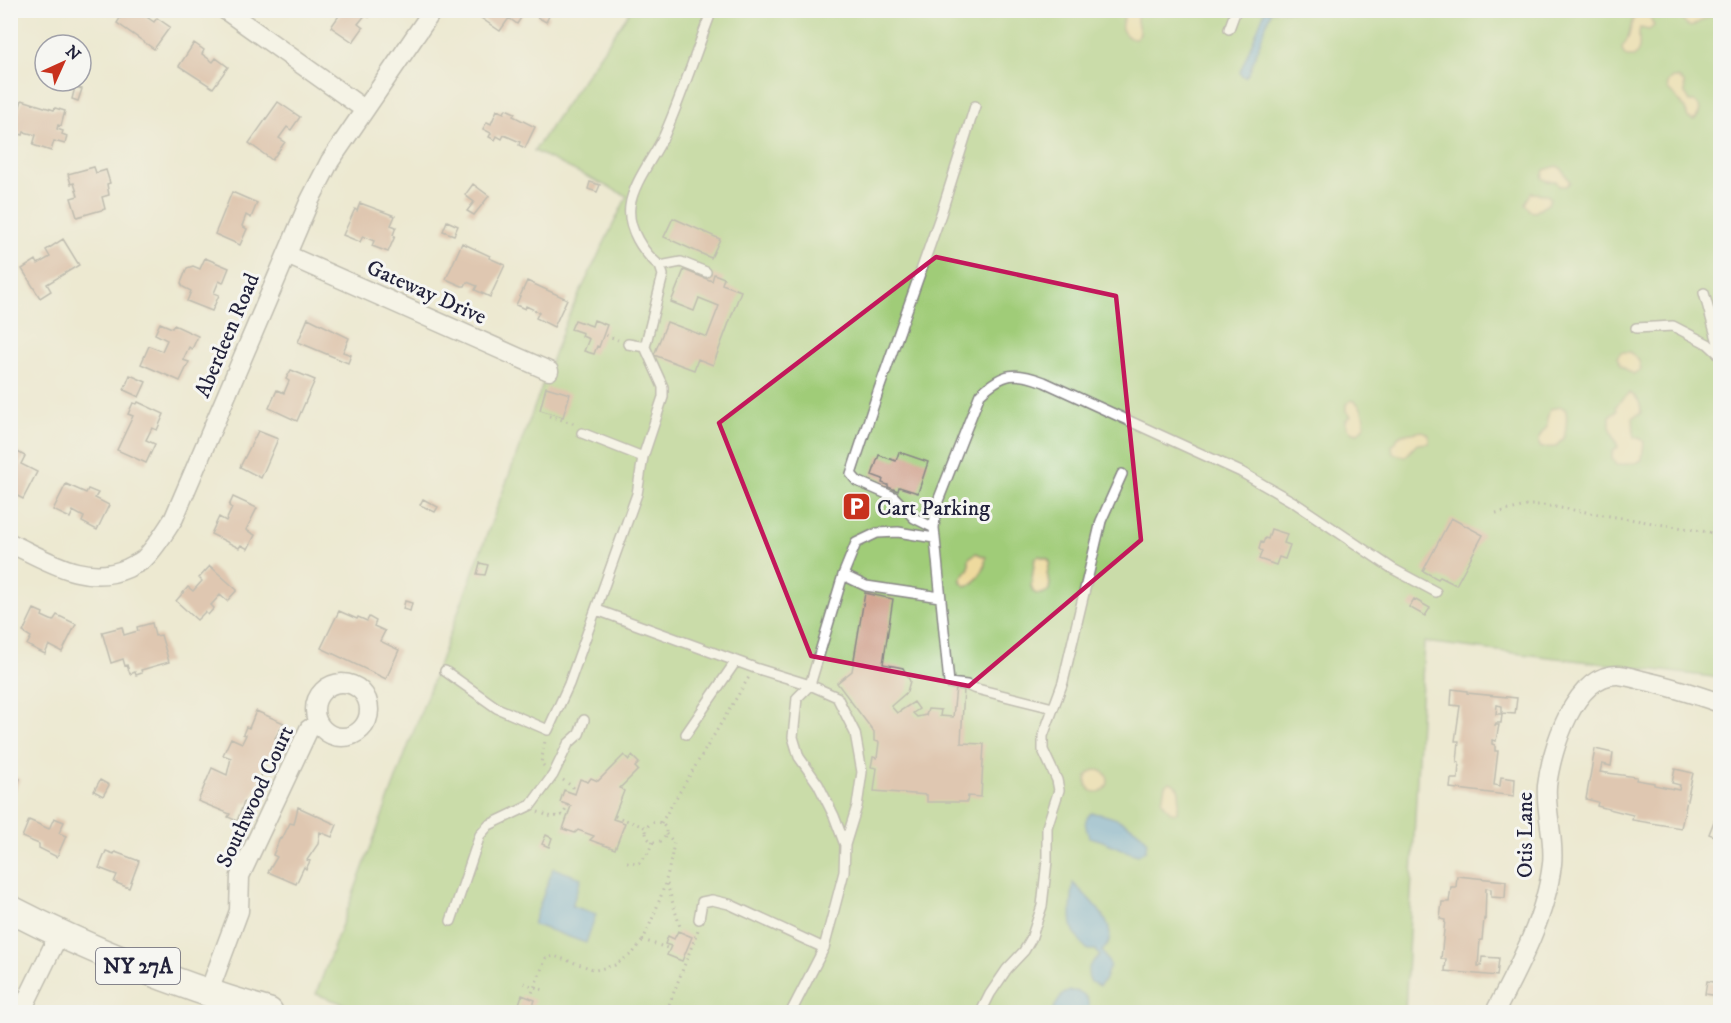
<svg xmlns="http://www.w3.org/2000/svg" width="1731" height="1023" font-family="'IM FELL DW Pica',serif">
<rect width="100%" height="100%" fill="#f6f6f2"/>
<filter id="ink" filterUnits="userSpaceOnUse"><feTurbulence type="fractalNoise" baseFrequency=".0167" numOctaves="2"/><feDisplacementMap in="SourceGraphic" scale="12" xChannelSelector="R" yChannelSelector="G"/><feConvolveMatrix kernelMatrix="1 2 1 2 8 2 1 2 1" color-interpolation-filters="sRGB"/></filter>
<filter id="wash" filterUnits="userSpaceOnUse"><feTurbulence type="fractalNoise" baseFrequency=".008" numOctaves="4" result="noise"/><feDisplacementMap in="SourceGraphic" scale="24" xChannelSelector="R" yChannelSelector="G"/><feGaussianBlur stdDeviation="1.35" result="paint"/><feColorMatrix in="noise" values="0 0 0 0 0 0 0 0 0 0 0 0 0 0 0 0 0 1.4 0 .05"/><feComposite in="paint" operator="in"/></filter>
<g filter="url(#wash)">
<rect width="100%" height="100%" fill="#ede9d1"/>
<!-- green -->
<path fill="#a0cc78" stroke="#61775a" stroke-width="1.5" d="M630 11H1720V678L1424 642 1405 1012H366L316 994 567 319 627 196 534 151Z"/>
<!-- sand -->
<path fill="#eeda9e" stroke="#887e6c" stroke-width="1.5" d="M1123 11H1137V22L1140 33 1136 38H1130C1122 33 1119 26 1124 19Z
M1690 11 1695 13 1698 11H1712L1713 14 1691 27 1686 25 1682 18 1685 14Z
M1639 13 1650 17 1654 26 1649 30 1640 28C1636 40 1644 47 1634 57H1627L1623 53 1622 47C1634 36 1627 20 1639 13Z
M1672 78H1678L1684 82 1685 93 1690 102H1695L1699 106C1701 111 1698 118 1693 120L1688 118C1685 104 1678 99 1668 90L1667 83Z
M1557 166 1562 169 1570 182 1566 186H1559L1556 181H1547L1542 178 1544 170Z
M1531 193 1546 194 1550 198 1548 204 1535 212 1530 211 1525 204Z
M1621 352H1630L1639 361 1641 370 1633 374 1620 365 1617 357Z
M1629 393C1638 397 1641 403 1641 413L1633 417 1634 437 1641 439 1644 442 1642 460 1636 463C1629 462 1623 466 1616 465L1612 458V452L1618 447 1610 426V416L1617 411 1616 406Z
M1352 400C1363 405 1363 415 1365 425L1358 433C1351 432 1345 428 1346 420L1351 416 1346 411V404Z
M1561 407 1565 409C1568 414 1566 431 1564 438L1555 447 1541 448C1535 439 1542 433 1547 427V419L1550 409Z
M1423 431 1429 435V443L1417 444 1405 457 1393 453 1392 446 1400 435Z
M976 553 986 557 984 569 973 584 965 586 961 582V578L969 568V558Z
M1039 556 1048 559 1050 562 1047 574 1050 583 1049 590C1044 594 1039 596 1033 592L1031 585 1035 558Z
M1086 781a11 11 0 1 1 22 0a11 11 0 1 1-22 0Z
M1170 782C1183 786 1180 801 1177 811L1174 813 1169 811 1162 801 1165 785Z"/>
<!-- water -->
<path fill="#5ea3d3" stroke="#406287" stroke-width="1.5" d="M1265 11H1271L1249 73 1245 77 1241 75 1240 72Z
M1091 813C1110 814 1135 825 1147 840L1146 850 1138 855C1120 851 1107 840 1089 837 1086 827 1082 821 1091 813Z
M553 868 581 878 572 906 596 914 586 943 533 924Z
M1073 883C1089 899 1126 930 1102 951L1110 965 1104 981 1099 986 1091 982C1084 970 1090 963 1100 956L1096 950H1088C1064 928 1072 912 1073 883Z
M1070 991C1084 990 1092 1000 1087 1012H1051L1063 994Z"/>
<g id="blocks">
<!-- building -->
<path fill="#cf9e89" d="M125 10H147L144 15 154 22 157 18 170 27 154 49 117 23Z
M343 10H374L369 17 366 14 358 24 363 28 353 42 331 27Z
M486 10H526L517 24 509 18 500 31 481 18Z
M540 11 549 16 546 22 537 17Z
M194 43 204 50 202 54 213 62 216 58 228 67 213 88 179 66Z
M75 87 82 89 78 101 72 99Z
M22 100 54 110 55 108 65 111 61 126 58 125 57 129 63 131 62 134 67 136 65 144 54 141 51 151 33 145 36 135 24 132 23 135 12 132Z
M278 102 300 117 291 130 287 127 279 138 285 142 272 160 249 143Z
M506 109 515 113 513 116 535 127 525 148 519 145 520 142 504 135 502 139 497 136 495 140 489 137 491 133 483 129 487 122 491 124 497 110 504 113Z
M94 167 96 173 106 170 110 183 107 184 109 195 102 197 105 209 77 217 71 198 78 196 74 183 71 184 68 174Z
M590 182 600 185 597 192 588 189Z
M473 184 489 196 474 215 467 211 474 202 465 195Z
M232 192 257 203 251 218 246 215 242 226 247 229 240 245 215 234Z
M360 203 395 216 391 225 396 227 393 235 395 236 388 252 372 246 374 241 363 236 360 242 343 235 355 209 357 211Z
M673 218 720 239 711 258 664 237Z
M447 221 458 226 454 235 443 231Z
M63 239 79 265 47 284 51 291 40 298 22 269 36 260 38 264 50 257 46 250Z
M462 243 490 256 489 258 505 265 490 297 475 290 477 286 467 282 465 286H462L446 279Z
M205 258 229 268 223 283 219 281 214 293 219 295 212 311 187 301 191 291 183 287 181 283 187 268 193 266 200 269Z
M684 270 712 281 714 274 724 278 722 284 741 291 713 365 698 359 694 370 654 355 667 322 707 337 719 306 699 298 694 311 671 302Z
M527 281 567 299 554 327 536 318 539 312 526 306 525 309 516 305Z
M308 318 349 338 343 352 351 355 348 363 298 342Z
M575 320 592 326 594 320 607 325 599 347 597 346 594 354 584 351 589 339 582 336 583 333 571 329Z
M160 323 172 328 174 325 198 336 192 349 189 347 183 360 189 362 180 381 141 364 149 346 162 351 167 340 155 334Z
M291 370 315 380 297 421 269 408 277 390 284 393 289 381 286 379Z
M130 375 146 382 139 397 124 390Z
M546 387 570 394 563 417 540 410Z
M138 402 164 414 157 430 152 428 146 440 155 444 146 463 117 450 133 416 128 414 133 403 137 404Z
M258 431 278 439 261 478 240 467Z
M10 448 25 456 21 464 37 472 23 499 10 492Z
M899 452 928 462 918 493 899 487 898 491 888 487V485L882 483 883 479 872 475 879 455 896 461Z
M66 484 86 493 88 489 98 493 95 498 109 505 97 530 82 522 84 517 73 511 70 518 53 510Z
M233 497 257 508 246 530 255 535 248 549 241 545 239 548 211 534 219 517 226 521 232 508 229 506Z
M423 499 438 507 435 512 420 505Z
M1451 518 1483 535 1456 585 1440 577 1438 579 1423 571Z
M1271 529 1287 534 1284 543 1290 545 1285 559 1279 557 1276 565 1259 559 1262 551 1259 549 1261 542 1263 543 1265 538 1268 539Z
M480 563 488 565 485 575 477 574Z
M210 566 237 590 227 601 220 595 211 605 214 608 208 615 205 612 197 620 176 601 188 587 193 591 202 581 199 578Z
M865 593 893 599 883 664 903 668 910 681 907 692 891 706 897 713 914 702 919 709 913 713 917 717 926 715 928 709 941 710 940 716 953 717 956 687 964 688 961 743 984 744 981 797 968 796 967 802H927V795L874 791 877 768 871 767 873 757 877 758 879 742 874 741V732L837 683 852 671Z
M1414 599 1430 608 1425 616 1409 607Z
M405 601 412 603 410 611 403 609Z
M34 609 43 613 42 616 53 621 57 615 76 624 62 652 49 645 45 654 27 645 31 637 23 632Z
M339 611 357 619 358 617 367 621 369 617 376 621 374 626 385 631 380 641 399 650 386 679 321 648Z
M152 623 155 636 161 635 169 662 141 670 142 673 136 675 135 672 130 674 127 665 125 666 123 659 111 663 102 632 122 627 124 635 138 631 137 627Z
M1452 689 1467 691V693L1517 698 1515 714 1502 713V706L1497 705 1496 714H1502L1501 723H1496L1495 725H1499L1498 730 1496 741 1492 740V744L1495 745V751H1498L1494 785 1500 786 1501 777 1515 779 1514 796 1450 788 1451 779H1458L1459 762H1457L1459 741H1455L1460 706 1451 705Z
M256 711 284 723 275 738 279 740 272 757 269 755 265 763 263 762 260 770 263 771 256 789 248 804 244 802 237 821 228 817 230 814 198 801 212 768 227 775 231 758 223 755 231 738 242 743 246 735 243 734 246 727 249 728Z
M1595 749 1613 753 1611 766 1602 764 1600 772 1637 777 1636 780 1654 783V785L1679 790 1680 785 1672 783 1675 769 1693 773 1681 828 1632 820 1633 815 1597 806 1598 802 1586 799Z
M624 755 629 760 632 756 639 763 635 767 638 770 620 788 624 791 613 819 625 823 615 849 590 840 594 836 578 830 575 833 563 829 571 806 560 802 564 790 575 794 580 779 588 782 591 778 598 781Z
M10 775 20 779 10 803Z
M100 780 109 785 103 796 94 791Z
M1720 796V838L1709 834 1720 806 1717 805Z
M298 807 337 825 332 837 320 832 318 844 307 860 310 861 306 869 304 867 296 884 268 872 277 857 273 855 280 838 282 839 290 823 294 824Z
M54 818 64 822 59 833 66 836 57 857 39 848V844L22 837 29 820 49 829Z
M546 835 552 838 549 847 542 844Z
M106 851 114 854 115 852 139 861 129 888 114 882 117 875 99 868Z
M1457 876 1506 881 1505 898 1491 897V889L1486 888 1485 920 1484 919 1482 940H1480L1478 966H1481L1482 957 1499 958 1497 976 1445 971 1446 959H1441L1445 920 1440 919 1442 902H1449L1451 887H1456Z
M678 931 692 937 682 961 667 955 671 946 665 944 668 936 674 939Z
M1707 981 1720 983V996L1705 994Z
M522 995 535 1000 531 1012 518 1007Z"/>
</g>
</g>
<g filter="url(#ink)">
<use href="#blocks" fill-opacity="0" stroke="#888686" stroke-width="1.5"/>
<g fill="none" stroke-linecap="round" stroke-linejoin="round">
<defs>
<path id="lane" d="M1229 29 1236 10
M706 272 681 262 660 266C643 253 627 228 630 206 633 183 654 157 664 136 682 95 696 52 712 10
M1704 293 1720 350
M1636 328 1673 326 1708 344 1720 355
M628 344 645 347 663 275 660 266
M582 433 643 457
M934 528 914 518 894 497 857 481 851 474 878 392 941 214 975 106
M843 575 866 586 940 597
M597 610 755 668 810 685 837 697 855 733 862 772 857 806 845 845 834 816 818 784 799 757 793 737 797 698 810 685 843 575 856 543 877 533 898 532 934 538
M445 671 497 708 548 730 569 684 637 494 643 457 663 397V387L645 347
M1053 708 973 688 967 685 949 683 934 528 936 506 980 394C1004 372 1015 371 1044 382L1241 472 1295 503 1393 569 1436 592
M686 734 736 661
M699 919 702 902 712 900 729 904 824 948
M451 921 480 835 489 825 531 805 553 775 568 744 579 734 584 720
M791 1012 824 948 844 872 845 845
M981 1012 990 994 1007 969 1024 951 1031 939 1042 906 1047 861V827L1059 790 1057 780 1043 750V736L1063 682 1101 521 1122 474"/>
<path id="street" d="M225 10 364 109
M287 255 549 371
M10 543C48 561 86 587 128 568 133 565 139 563 144 559 156 547 165 532 174 518L310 200 330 161 433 10
M315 710a27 27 0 1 1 54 0a27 27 0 1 1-54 0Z
M208 994 239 911 240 876 309 729 319 724
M21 1012 59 934
M1495 1012C1519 966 1546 916 1552 864 1555 838 1545 812 1547 786 1551 751 1574 673 1619 675 1626 676 1634 678 1641 680 1669 686 1694 694 1720 703"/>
<path id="primary" d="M10 909C93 952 181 986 269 1012"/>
</defs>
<!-- lane casing -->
<use href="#lane" stroke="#888686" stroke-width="12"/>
<!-- street casing -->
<use href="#street" stroke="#888686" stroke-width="21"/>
<!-- primary casing -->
<use href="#primary" stroke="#888686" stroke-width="30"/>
<!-- path -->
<path stroke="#888686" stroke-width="3" stroke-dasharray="1.5 4.5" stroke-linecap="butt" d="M606 335 618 340
M549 416 576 424
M1496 513 1531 505H1543L1720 534
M544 766 541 763 545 741
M563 780 573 787V793
M538 812 552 817 563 815 568 805
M615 816 647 828
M646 832a10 10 0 1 1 20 0a10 10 0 1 1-20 0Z
M661 823 749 677
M666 834 674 842C668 881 659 904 643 940L667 948
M627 862 639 863 647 855 653 842
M667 884 681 930
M524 983 543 990
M530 998 546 958 554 956 596 970 615 965 633 953 643 940
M667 1010 698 930
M649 1012 658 1007 672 1012"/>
<!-- lane -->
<use href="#lane" stroke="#fff" stroke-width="9"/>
<!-- street -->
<use href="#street" stroke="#fff" stroke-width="18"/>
<!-- primary -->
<use href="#primary" stroke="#fff" stroke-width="27"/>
</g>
</g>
<!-- marked area -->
<path d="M0 0H1731V1023H0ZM936 257 1116 296 1141 540 969 686 811 656 719 423Z" fill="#ede9d1" fill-opacity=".55" fill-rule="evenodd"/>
<path fill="none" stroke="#c2185b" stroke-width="4.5" stroke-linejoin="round" d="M936 257 1116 296 1141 540 969 686 811 656 719 423Z"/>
<!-- icons -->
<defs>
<symbol id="parking-square" viewBox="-11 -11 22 22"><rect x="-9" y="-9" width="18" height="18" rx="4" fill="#c8321e" stroke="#f6f6f2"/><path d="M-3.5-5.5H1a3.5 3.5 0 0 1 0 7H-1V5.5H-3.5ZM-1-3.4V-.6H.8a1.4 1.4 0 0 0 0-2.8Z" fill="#fff"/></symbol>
</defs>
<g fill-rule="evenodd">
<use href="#parking-square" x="840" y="490" width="33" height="33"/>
</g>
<g text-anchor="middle" stroke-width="6" stroke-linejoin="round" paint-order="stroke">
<!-- shield labels -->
<rect fill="#f6f6f2" stroke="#626272" stroke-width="1.5" x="96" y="948" width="84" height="36" rx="4.5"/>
<g font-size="21" font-weight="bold" fill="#22223b">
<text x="138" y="973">NY 27A</text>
</g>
<!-- street labels -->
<g font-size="22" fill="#22223b" stroke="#f6f6f2">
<text transform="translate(427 291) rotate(24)" y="8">Gateway Drive</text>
<text transform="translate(226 335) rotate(-67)" y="8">Aberdeen Road</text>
<text transform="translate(254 796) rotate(-65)" y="8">Southwood Court</text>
<text transform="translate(1524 835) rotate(-90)" y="8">Otis Lane</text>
</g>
<!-- poi labels -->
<g font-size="22" fill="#22223b" stroke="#f6f6f2" text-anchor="start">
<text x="877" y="515">Cart Parking</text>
</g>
</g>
<!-- margin -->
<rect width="1731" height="1023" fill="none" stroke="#f6f6f2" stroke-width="36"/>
<!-- north arrow -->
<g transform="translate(63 63) rotate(45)"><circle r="28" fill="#f6f6f2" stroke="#a1a1a9" stroke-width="1.5"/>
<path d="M0-4.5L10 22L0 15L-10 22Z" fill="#c8321e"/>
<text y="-9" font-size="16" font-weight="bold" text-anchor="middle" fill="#22223b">N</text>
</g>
</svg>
